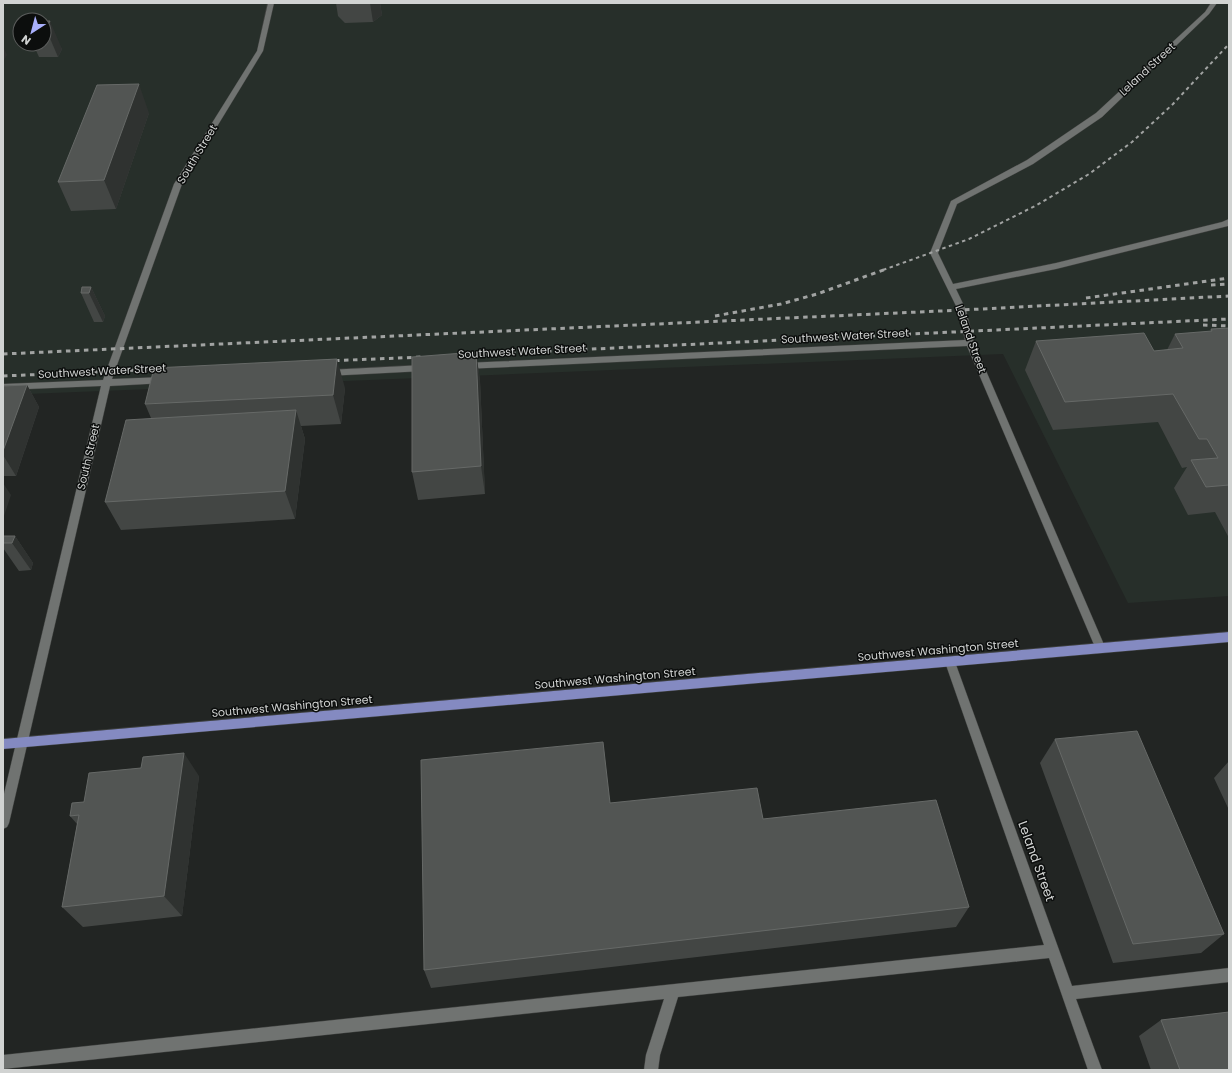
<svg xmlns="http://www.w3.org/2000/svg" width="1232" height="1073" font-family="Poppins,sans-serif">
<rect width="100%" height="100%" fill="#222523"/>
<!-- built -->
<path fill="#272f2a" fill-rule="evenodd" d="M3 3H1229V596L1128 603 1003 354 3 395ZM20 20H44V44H20Z"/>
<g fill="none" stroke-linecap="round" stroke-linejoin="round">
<defs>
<path id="minor" d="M268 3H274L263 51 182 184 112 379 165 377 169 380 165 383 110 386 9 823 7 827 3 829V798L101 386 3 390V384L103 380 174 184 257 51Z
M1211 3H1217L1209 14 1102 117 1033 164 957 204 938 253 953 284 1056 263 1222 222 1229 219 1228 226 1056 269 956 289 966 310 974 343 1105 647 1104 650 1100 652 1096 650 1095 647 967 346 464 369 460 366 464 363 965 340 958 310 930 253 951 201 1027 160 1096 113 1205 12Z
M424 365 428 368 424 371 327 376 323 373 327 370Z
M950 657 954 659 955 662 1072 986 1229 968V982L1076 999 1102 1070H1088L1049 958 678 997 660 1055 658 1070H644L646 1055 664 999 3 1069V1055L1044 945 945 662 946 659Z"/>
<path id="major" d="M1229 632V642L3 749V739Z"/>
</defs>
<!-- minor casing -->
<use href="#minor" stroke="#3f413f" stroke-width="1"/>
<!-- major casing -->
<use href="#major" stroke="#3f413f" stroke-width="1"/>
<!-- minor -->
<use href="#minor" fill="#707371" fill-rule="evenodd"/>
<!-- major -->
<use href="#major" fill="#848ac1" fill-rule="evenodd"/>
<!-- rail-far1 -->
<path stroke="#a1a3a2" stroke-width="2" stroke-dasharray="3.5 3.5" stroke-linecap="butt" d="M883 270 969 239 1037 205 1089 174 1132 142 1173 104 1229 44"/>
<!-- rail -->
<path stroke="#a1a3a2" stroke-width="3" stroke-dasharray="4.5 4.5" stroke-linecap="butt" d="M1211 285 1229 284
M1086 298 1229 278
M715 316 781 304 817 294 886 269
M1203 325 1229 326
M3 354 962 310 1229 296
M466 355 1229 319
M326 361 422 357
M3 376 164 369"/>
</g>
<!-- wall -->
<path fill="#434644" d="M336 3H380L382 15 373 22 345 23 338 16Z
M44 21 62 49 58 57H39L33 44H44Z
M149 113 116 209 71 211 58 182Z
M91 287 105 316 103 322H94L81 293Z
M1229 328V538L1215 512 1188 515 1174 488 1187 467 1182 468 1158 422 1053 430 1025 370 1036 341 1154 351 1167 350 1175 334 1210 332 1211 329Z
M476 352 480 381 485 494 418 500 412 472Z
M27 385 39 407 16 476H3V386Z
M345 388 341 424 301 426 305 439 295 519 121 530 105 502 151 418 145 404Z
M3 536H15L33 563 31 570 19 571 3 548Z
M1055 739 1224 934 1201 953 1113 963 1040 763Z
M1229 761V810L1214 778Z
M141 768 199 776 182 916 83 927 62 907 77 824 70 816 84 802Z
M610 803 969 907 956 927 431 988 424 970Z
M1161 1020 1229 1070H1151L1139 1036Z"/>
<!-- shaded-wall -->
<path fill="#2f3230" d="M370 3H380L382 15 373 22Z
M50 21 62 49 58 57 46 29Z
M3 46 7 55 4 60 3 57Z
M139 84 149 113 116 209 104 180Z
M91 287 105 316 103 322 89 293Z
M476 352 480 381 485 494 481 466Z
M337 359 345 388 341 424 333 395Z
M27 385 39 407 16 476 3 455V451Z
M296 410 305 439 295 519 285 491Z
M3 483 11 495 3 519Z
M15 536 33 563 31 570 12 543Z
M184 753 199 776 182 916 164 896Z"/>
<!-- building -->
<path fill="#525553" stroke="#666967" d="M44 21H50L46 29H44Z
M139 84 104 180 58 182 97 85Z
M82 287H91L89 293H81Z
M1229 328V485L1206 487 1191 460 1218 458 1207 439H1199L1173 394 1065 402 1036 341 1144 333 1154 351 1183 348 1175 334 1212 331 1211 329Z
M476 352 481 466 412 472V357Z
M337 359 333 395 145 404 154 368Z
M27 385 3 451V386Z
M296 410 285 491 105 502 126 420Z
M3 536H15L12 543H3Z
M1137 731 1224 934 1133 944 1055 739Z
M603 742 610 803 757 788 763 819 936 800 969 907 424 970 421 760Z
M184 753 164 896 62 907 79 815 70 816 72 803 84 802 89 773 141 768 143 757Z
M1229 1012V1070H1180L1161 1020Z"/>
<g text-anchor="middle" stroke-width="3" stroke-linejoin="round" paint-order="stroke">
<!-- street labels -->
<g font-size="11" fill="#d1d3d2" stroke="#0c0e0d">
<text transform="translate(1147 69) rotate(-43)" y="4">Leland Street</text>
<text transform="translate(197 154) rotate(-59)" y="4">South Street</text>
<text transform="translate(845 336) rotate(-3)" y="4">Southwest Water Street</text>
<text transform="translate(971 339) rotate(70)" y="4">Leland Street</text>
<text transform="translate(522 351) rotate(-3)" y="4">Southwest Water Street</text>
<text transform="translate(102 371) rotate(-3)" y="4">Southwest Water Street</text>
<text transform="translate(88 457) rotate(-77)" y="4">South Street</text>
<text transform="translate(938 650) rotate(-5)" y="4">Southwest Washington Street</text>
<text transform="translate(615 678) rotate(-5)" y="4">Southwest Washington Street</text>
<text transform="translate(292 706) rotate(-5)" y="4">Southwest Washington Street</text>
</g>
<!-- near-street labels -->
<g font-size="13" fill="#d1d3d2" stroke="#0c0e0d">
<text transform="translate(1037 861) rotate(70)" y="5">Leland Street</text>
</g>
</g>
<!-- border -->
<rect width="1232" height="1073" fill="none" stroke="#d1d3d2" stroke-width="8"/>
<!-- north arrow -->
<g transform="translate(32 32) rotate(216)"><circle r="19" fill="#0c0e0d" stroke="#5b5d5c"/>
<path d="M0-3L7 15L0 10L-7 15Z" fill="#a9b0fc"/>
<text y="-6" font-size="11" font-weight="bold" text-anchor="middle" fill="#d1d3d2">N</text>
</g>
</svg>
